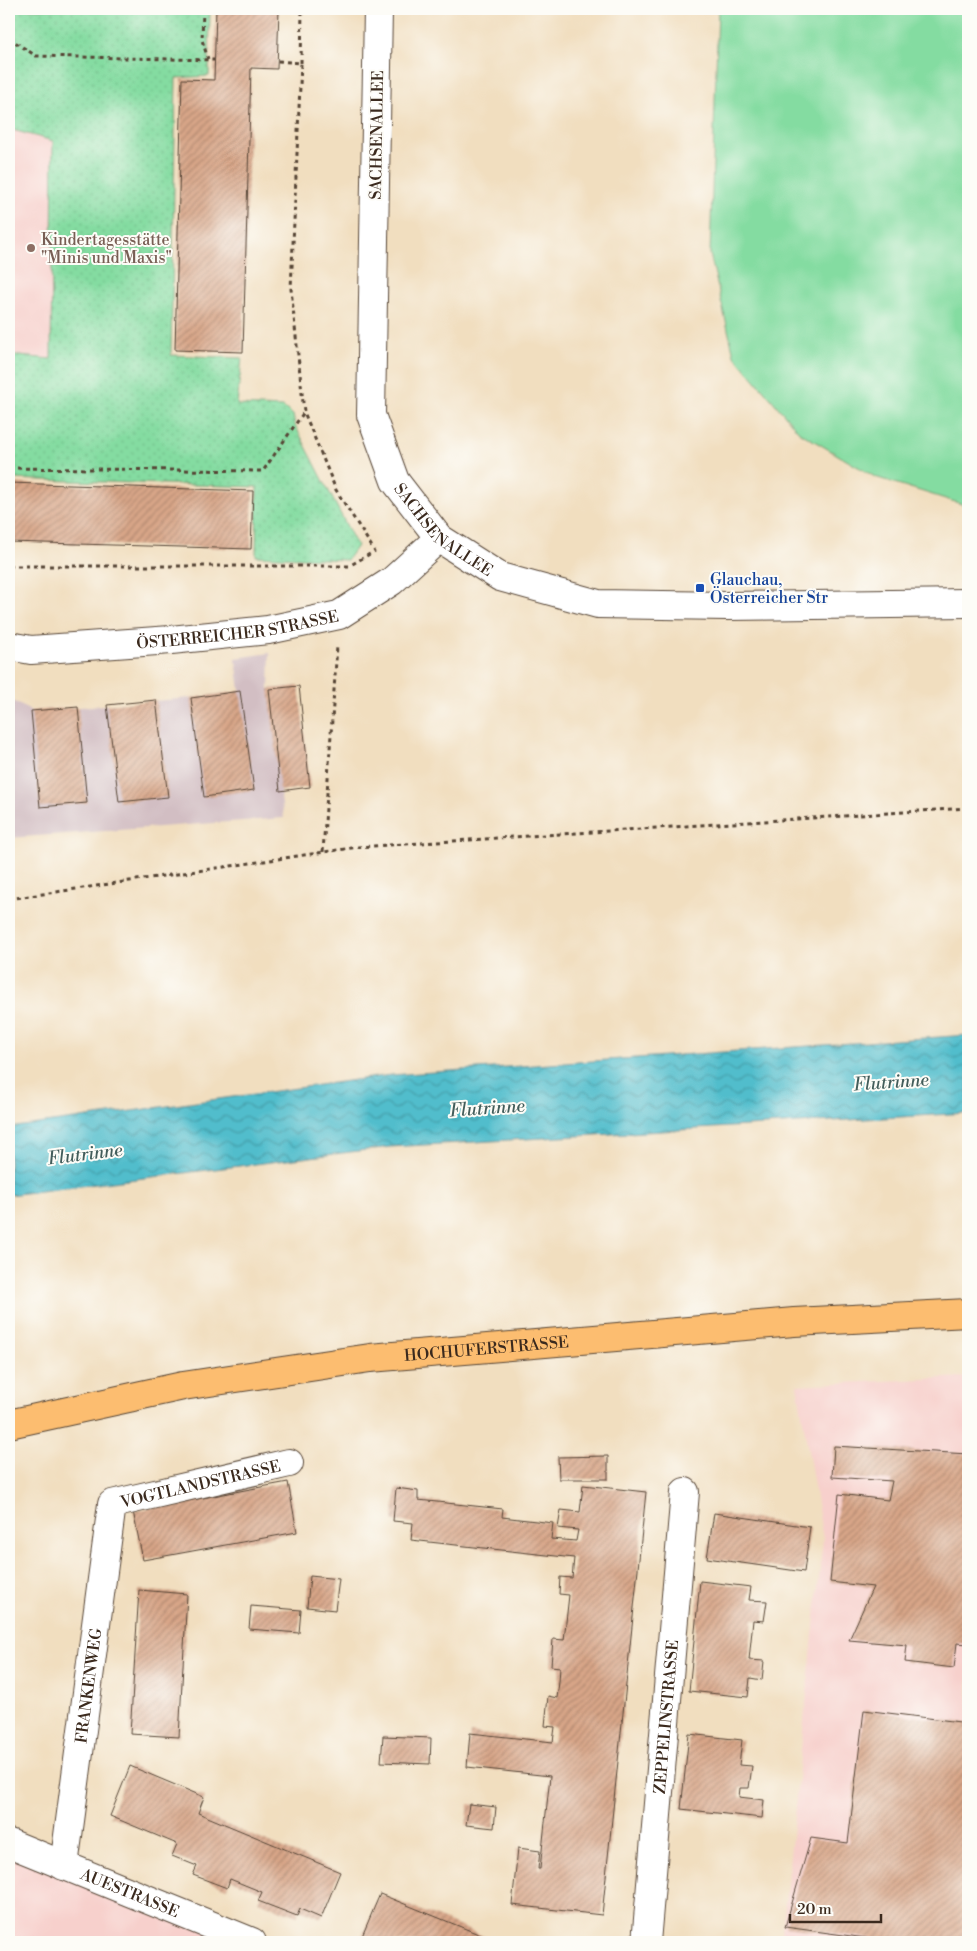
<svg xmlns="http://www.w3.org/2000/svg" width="977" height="1951" font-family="'Libre Bodoni',serif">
<defs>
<pattern id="green-dots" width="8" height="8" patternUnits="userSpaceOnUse" patternTransform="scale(1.25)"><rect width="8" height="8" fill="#84dca1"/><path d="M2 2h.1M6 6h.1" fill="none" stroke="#73bd8a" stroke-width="1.8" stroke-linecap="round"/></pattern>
<pattern id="water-waves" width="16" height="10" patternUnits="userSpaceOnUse" patternTransform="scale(1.25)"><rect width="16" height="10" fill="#51bdcc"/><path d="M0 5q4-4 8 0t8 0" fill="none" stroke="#449aa5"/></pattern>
<pattern id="building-hatch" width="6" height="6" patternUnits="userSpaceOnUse" patternTransform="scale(1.25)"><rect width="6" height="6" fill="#d8a688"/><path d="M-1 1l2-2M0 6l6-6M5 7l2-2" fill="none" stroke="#b0876f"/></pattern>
</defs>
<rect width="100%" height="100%" fill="#fdfcf7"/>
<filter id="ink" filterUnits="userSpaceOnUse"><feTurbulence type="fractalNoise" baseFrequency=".02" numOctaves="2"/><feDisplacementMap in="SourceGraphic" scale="10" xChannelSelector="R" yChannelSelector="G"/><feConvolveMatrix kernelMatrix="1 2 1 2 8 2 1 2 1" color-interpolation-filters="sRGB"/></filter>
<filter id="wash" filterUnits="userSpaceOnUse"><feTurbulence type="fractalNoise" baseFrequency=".0096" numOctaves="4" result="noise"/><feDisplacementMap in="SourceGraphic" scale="20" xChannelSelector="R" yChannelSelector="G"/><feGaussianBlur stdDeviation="1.12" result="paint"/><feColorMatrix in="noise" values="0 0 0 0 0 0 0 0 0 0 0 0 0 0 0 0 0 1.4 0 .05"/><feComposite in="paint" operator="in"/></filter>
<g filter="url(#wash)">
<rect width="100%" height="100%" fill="#f1debf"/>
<!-- built -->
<path fill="#f7d0cc" d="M9 129 53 141 51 359 9 355Z
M968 1377V1942H781L823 1539 797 1385Z
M9 1848 250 1942H9Z"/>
<!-- industrial -->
<path fill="#d2bec3" d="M270 653 269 689 299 686 310 787 280 791 284 818 9 838V699L31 711 191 698 240 691 236 658Z"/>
<!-- green -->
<path fill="url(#green-dots)" stroke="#608360" d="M9 9H210L209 76 176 78 171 355 242 358 237 405 283 407 293 415 295 425 357 546 347 560 256 556 257 487 9 479V355L51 359 53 141 9 129Z"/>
<!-- pitch -->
<path fill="#84dca1" stroke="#608360" d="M718 9H968V506L875 477 799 432 734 355 710 254Z"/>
<!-- water -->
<path fill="url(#water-waves)" stroke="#467475" d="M968 1035V1113L390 1147 9 1195V1128L391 1075Z"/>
<g id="blocks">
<!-- building -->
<path fill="url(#building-hatch)" d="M216 9H279L277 69 251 68 243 352 175 350 182 79 214 80Z
M9 483 253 491 251 549 9 542Z
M299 686 310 787 280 791 269 689Z
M240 691 254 790 204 797 191 698Z
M156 700 168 797 119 802 107 705Z
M78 707 87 803 40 807 31 711Z
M834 1446 968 1454V1644L957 1643 954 1668 905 1662 907 1645 849 1640 873 1587 830 1582 839 1494 888 1500 892 1481 832 1477Z
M608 1456V1479H559L558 1457Z
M288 1482 297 1532 143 1560 133 1511Z
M583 1485 646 1492 602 1915 512 1905 518 1848 540 1851 538 1869H540L550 1776 467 1767 470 1733 553 1742 555 1727 545 1726 548 1696 557 1698 559 1682 560 1667 551 1666 553 1639 564 1640 569 1595 559 1594 560 1577 572 1578 574 1558 411 1540 413 1523 393 1521 396 1488 418 1491V1500L503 1509 502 1517 553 1523 551 1539 576 1541 578 1530 558 1528 561 1510 580 1512Z
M714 1513 810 1527 804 1572 707 1558Z
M310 1576 339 1579 335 1610 307 1607Z
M700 1581 751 1587 749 1600 767 1601 764 1621 753 1620 749 1660 764 1661 762 1680 750 1678 748 1697 689 1691Z
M139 1590 187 1594 179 1737 130 1734Z
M251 1606 301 1610 299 1633 249 1629Z
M864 1710 968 1723V1942H895L785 1927 811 1838 848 1843Z
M689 1734 742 1740 739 1765 752 1766 749 1788H740L739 1797 764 1800 762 1818 681 1809Z
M383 1736 431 1738 430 1764 381 1762Z
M130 1766 204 1797 198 1813 340 1872 321 1918 300 1909 297 1916 258 1901 262 1892 230 1879 227 1888 193 1875 197 1866 172 1856 177 1844 110 1816Z
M469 1804 496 1807 494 1828 466 1825Z
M380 1894 498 1942H363L360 1941Z"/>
</g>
</g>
<g filter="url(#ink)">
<use href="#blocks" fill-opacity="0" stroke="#564536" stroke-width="1"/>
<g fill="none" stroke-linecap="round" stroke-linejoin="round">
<defs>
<g id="minor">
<path id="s1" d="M378 9 371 415 395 481 439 538 500 577 598 604 727 606 968 603"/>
<path id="s2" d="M9 646 31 650 171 640 268 630 339 615 392 581 439 538"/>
<path id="s3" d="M9 1843 252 1942"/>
<path id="s4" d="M64 1866 112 1504 289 1463"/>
<path id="s5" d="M646 1942 685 1492"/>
</g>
<g id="major">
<path id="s6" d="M9 1424 183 1386 370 1358 794 1322 968 1313"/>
</g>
</defs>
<!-- minor casing -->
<use href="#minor" stroke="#564536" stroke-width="30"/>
<!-- major casing -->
<use href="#major" stroke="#564536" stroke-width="30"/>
<!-- path -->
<path stroke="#564536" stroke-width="3" stroke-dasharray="4 4" stroke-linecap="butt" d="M203 9 202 40 208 59
M9 38 36 56 214 60
M278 61 301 63 291 289 304 412 336 490 374 550
M301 63 302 9
M9 468 263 471 304 412
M9 566H349L375 551
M323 852 337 646
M9 899 358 847 968 808"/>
<!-- minor -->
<use href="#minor" stroke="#fff" stroke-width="28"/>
<!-- major -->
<use href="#major" stroke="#fcbd6f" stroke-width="28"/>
</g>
</g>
<!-- markers -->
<circle fill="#8d6e63" stroke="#fdfcf7" stroke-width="2" cx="31" cy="248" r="5"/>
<rect fill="#1a4fb4" stroke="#fdfcf7" stroke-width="2" x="695" y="583" width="10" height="10" rx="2.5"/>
<g text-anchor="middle" stroke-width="4" stroke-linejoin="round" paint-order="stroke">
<!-- street labels -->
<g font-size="16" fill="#3b2a1e" stroke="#fdfcf7">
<text transform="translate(376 135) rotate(-89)" y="6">SACHSENALLEE</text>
<text dy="6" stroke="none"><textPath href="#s1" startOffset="546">SACHSENALLEE</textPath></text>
<text dy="6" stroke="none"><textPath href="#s2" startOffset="230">ÖSTERREICHER STRASSE</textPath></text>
<text dy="6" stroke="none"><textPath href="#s6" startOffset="484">HOCHUFERSTRASSE</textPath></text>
<text dy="6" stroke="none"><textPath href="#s4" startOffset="456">VOGTLANDSTRASSE</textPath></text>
<text dy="6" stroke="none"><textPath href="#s4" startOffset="182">FRANKENWEG</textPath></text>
<text dy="6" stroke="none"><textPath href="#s5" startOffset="226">ZEPPELINSTRASSE</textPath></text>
<text dy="6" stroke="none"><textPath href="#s3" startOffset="131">AUESTRASSE</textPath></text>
</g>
<!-- education labels -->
<g font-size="16" fill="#785e54" stroke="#fdfcf7" text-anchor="start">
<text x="41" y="245">Kindertagesstätte<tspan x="41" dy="18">"Minis und Maxis"</tspan></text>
</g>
<!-- transit labels -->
<g font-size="16" fill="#164399" stroke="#fdfcf7" text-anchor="start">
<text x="710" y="585">Glauchau,<tspan x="710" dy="18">Österreicher Str</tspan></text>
</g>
<!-- water labels -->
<g font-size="18" font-style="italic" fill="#435d5b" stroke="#fdfcf7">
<text transform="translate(891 1082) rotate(-4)" y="6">Flutrinne</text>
<text transform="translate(487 1108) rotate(-4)" y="6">Flutrinne</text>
<text transform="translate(85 1154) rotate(-7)" y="6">Flutrinne</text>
</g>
</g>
<!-- margin -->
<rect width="977" height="1951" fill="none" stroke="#fdfcf7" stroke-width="30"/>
<!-- scale -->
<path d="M790 1914v8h91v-8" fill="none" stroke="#3b2a1e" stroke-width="2.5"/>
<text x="797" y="1914" font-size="15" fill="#3b2a1e" stroke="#fdfcf7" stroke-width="4" paint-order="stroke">20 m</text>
</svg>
